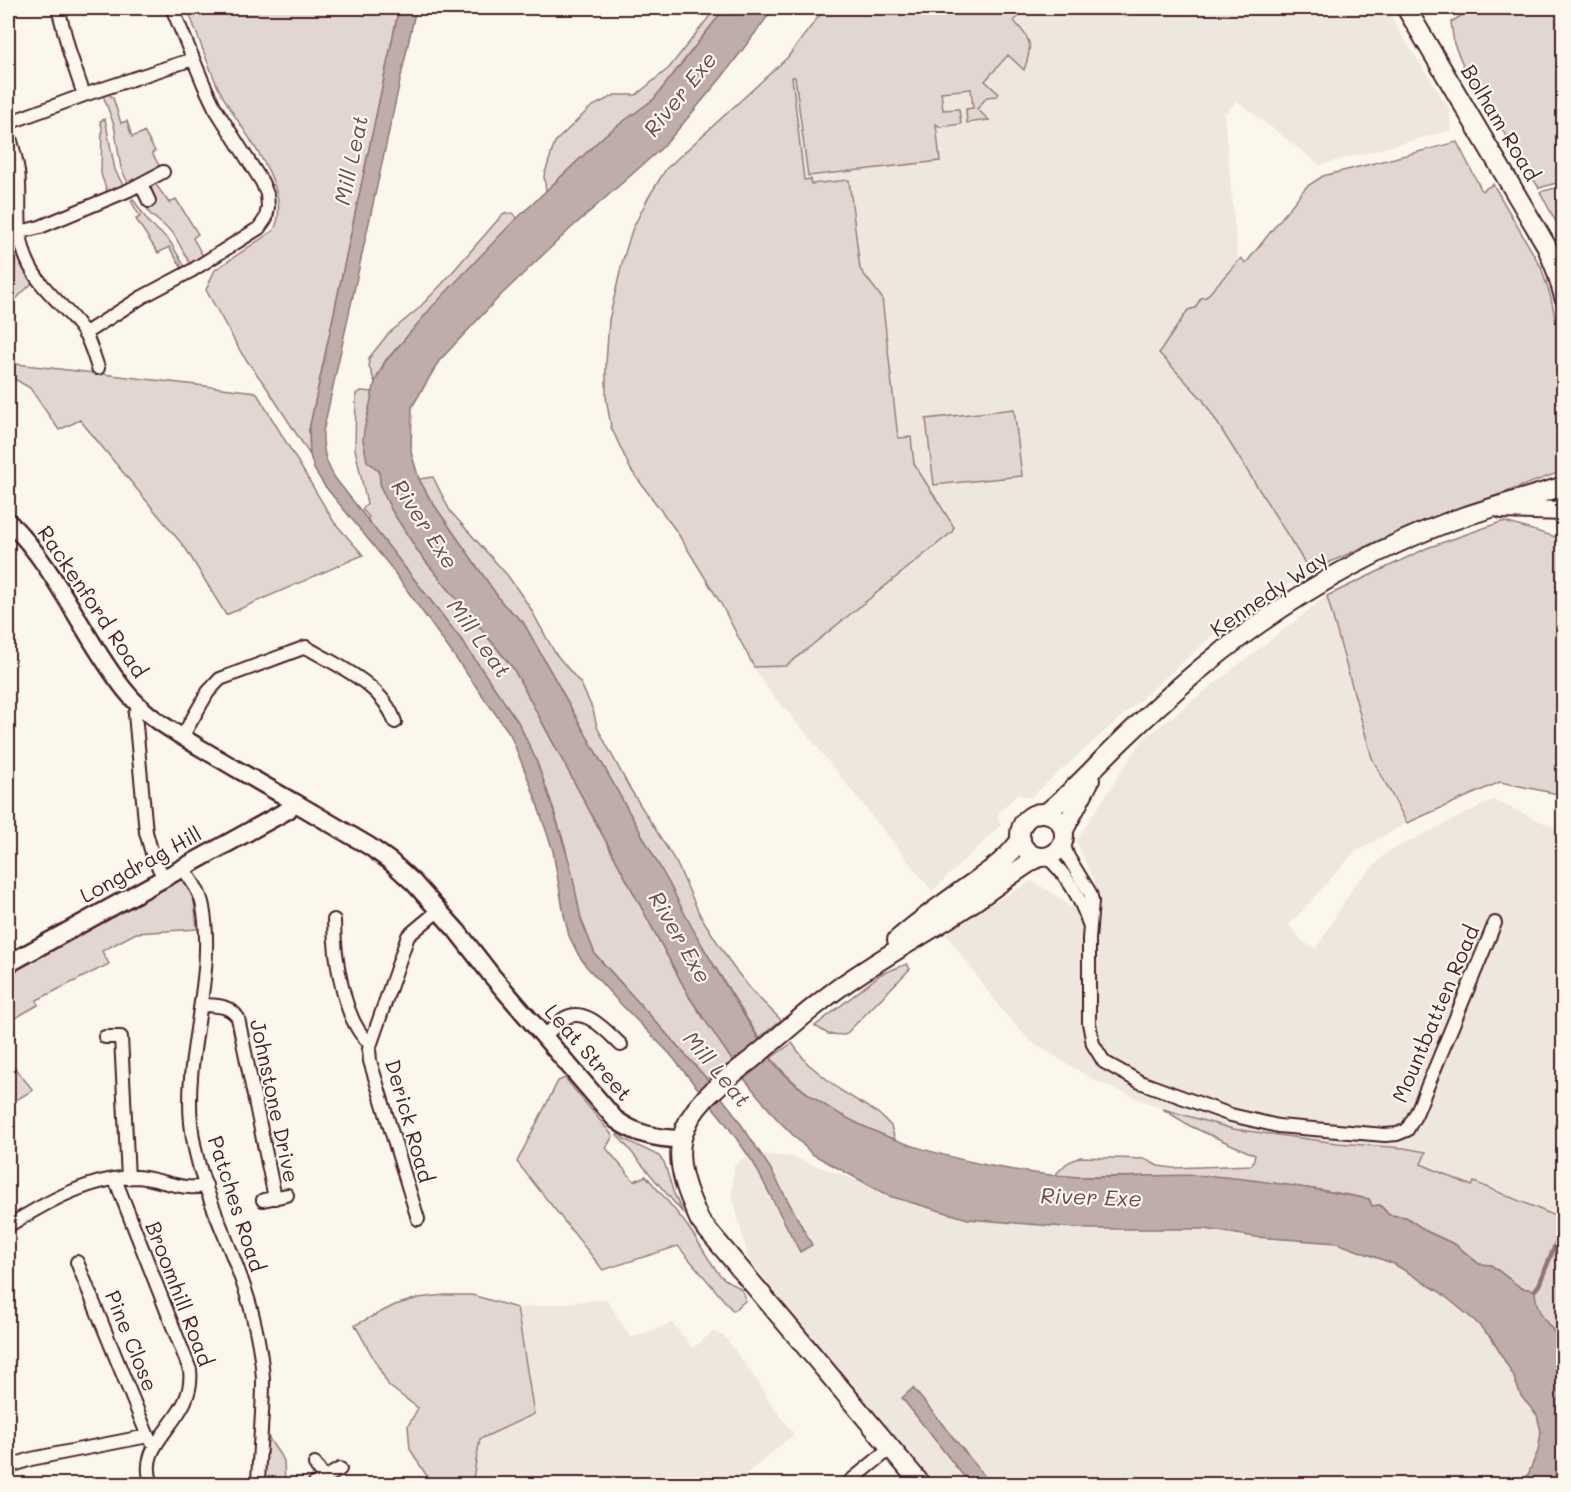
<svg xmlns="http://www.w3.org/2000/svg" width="1571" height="1492" font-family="Mali,sans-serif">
<rect width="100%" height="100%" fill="#fbf7ec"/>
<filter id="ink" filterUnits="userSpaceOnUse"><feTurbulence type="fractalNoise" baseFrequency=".0167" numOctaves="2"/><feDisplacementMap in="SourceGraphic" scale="12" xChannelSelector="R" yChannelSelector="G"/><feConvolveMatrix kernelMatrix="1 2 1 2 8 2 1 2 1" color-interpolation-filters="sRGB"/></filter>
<g filter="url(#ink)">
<!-- built -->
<path fill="#eee7de" d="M825 8H1388L1397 28 1449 108 1452 130 1320 165 1237 101 1224 114 1238 260 1206 298H1201L1159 353 1203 400 1310 571 1230 620 1030 798 1018 794 997 814 1001 825 932 891 801 727 770 692 758 674 720 602 677 532 631 470 611 427 606 397V364L609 320 622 263 632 230 648 198 666 169 787 58Z
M1327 596 1372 758 1407 823 1355 852 1289 925 1302 941 1316 949 1354 886 1387 852 1493 800 1563 831 1564 1192 1554 1214 1474 1182 1472 1186 1421 1164 1425 1152 1404 1148 1337 1143 1233 1129 1163 1109 1096 1081 1031 1042 1001 1009 946 934 989 905 1032 881 1062 899 1069 908 1095 882 1076 841 1142 740Z
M750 1153 792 1157 862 1182 889 1196 968 1219 1205 1229 1256 1237 1337 1243 1394 1264 1440 1292 1476 1321 1492 1339 1513 1375 1521 1396 1537 1415 1541 1432 1538 1451 1524 1484H934L897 1443 748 1258 732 1194 734 1166Z
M606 1299 631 1338 672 1323 693 1348 714 1331 726 1338 765 1392 769 1401 794 1434 735 1484H472L479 1439 534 1413 517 1308Z"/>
<!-- green -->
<path fill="#e2d7d0" stroke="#967b7e" stroke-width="1.5" d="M187 8H399L309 430 310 455 267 388 242 354 206 290 215 270 274 230C296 185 235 126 217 85 206 60 197 33 187 8Z
M716 8H725L654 99 605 135 546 191 544 176 555 142 591 107 615 95H636L669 68Z
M825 8H1027L1014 21C1032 40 1033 45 1024 70L1008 55 985 81 998 93 997 96 987 97 977 109 989 120 967 123 966 109 973 108 971 89 941 92 943 110 959 109 961 124 940 127 936 124 940 161 808 176 795 77H792L804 180 811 179V184L849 180 860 269 882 298 898 438 911 437 914 464 954 527 952 532 786 666 754 667 720 602 677 532 631 470 611 427 606 397V364L609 320 622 263 632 230 648 198 666 169 787 58Z
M1474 8H1563V181L1539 188 1466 72 1454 44 1451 22Z
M109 94 113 98 121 123 127 121 132 137 144 132 155 151 152 153 160 167 129 185 121 168 114 125 103 95Z
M105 119 115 170 124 187 108 194 101 174 102 127 100 121Z
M1457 142 1482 191 1493 184 1541 267 1551 298 1563 356V471L1407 528 1310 571 1203 400 1159 353 1188 310 1195 308 1201 298 1206 297 1241 258 1246 263 1306 187 1323 176Z
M154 182 169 203 176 199 198 234 193 238 204 258 191 265 173 233 150 214 145 204C150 197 150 189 154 182Z
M1563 186H1564L1563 235 1540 192Z
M133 199 149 223 169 240 185 267 182 268 169 247 158 253 136 219 140 217 131 201Z
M512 213 517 218 385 361 375 382 369 366V358L388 334 417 310 442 284 503 214Z
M9 248 18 253 32 283 8 307Z
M8 363 256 392 334 522 363 555 226 615 186 549 80 420 59 430 30 388 8 375Z
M361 391 374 392 371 406 381 488 392 511 419 553 513 668 690 998 733 1061 707 1079 595 954 581 919 565 846 550 799 536 760 518 722 460 638 367 519 369 517 362 509 367 504 355 449 356 394Z
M1014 409 1022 476 934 485 926 419Z
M433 477 450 511 508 576 529 606 555 653 581 684 593 710 597 727 629 787 677 864 700 915 733 967 753 992 781 1020 759 1038 693 931 671 887 523 622 503 604 430 499 419 479Z
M1501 522H1505L1563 539V795L1500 782 1407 823 1372 758 1327 596 1427 548Z
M184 878 193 890 197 929 136 933 102 951 109 964 37 1000 38 1005 8 1022V969Z
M907 964 910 969 845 1035 828 1034 815 1026 881 974Z
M792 1043 807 1063 840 1090 879 1114 891 1126 895 1140C847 1120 804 1099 771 1058Z
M8 1060 33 1090 8 1105Z
M565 1078 613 1136 606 1148 634 1181 646 1176C661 1194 677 1211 690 1230 701 1245 709 1262 721 1276 730 1285 746 1286 745 1301L733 1311 678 1246 603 1270 517 1162 558 1081Z
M1163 1109 1233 1129 1337 1143 1404 1148 1426 1152 1421 1164 1472 1186 1474 1182 1563 1219V1346C1552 1324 1536 1319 1534 1291L1521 1288 1491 1265 1479 1264 1456 1245 1426 1231 1406 1217 1389 1215 1380 1205 1372 1206 1369 1199 1321 1190 1211 1176 1079 1177 1055 1175 1067 1163 1080 1157 1145 1159 1158 1166 1173 1168 1252 1165 1255 1155 1190 1126Z
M619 1134 624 1139 659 1156 664 1162 674 1194 683 1213 617 1135Z
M445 1295H472L517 1308 534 1414 480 1439 472 1484H429L431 1483 410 1449 408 1426 418 1408 389 1386 355 1325 395 1305 418 1298Z
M268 1437 284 1461 285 1484H263Z"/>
<!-- water -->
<path fill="#bfadaa" stroke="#907477" stroke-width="1.5" d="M399 8H416L323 432C322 450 326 463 335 478L460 638 518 722 536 760 550 799 571 868 581 919 595 954 707 1079 733 1112 770 1168 812 1245 800 1252 753 1162 724 1121 670 1054 615 998 586 966 578 954 569 936 564 915 553 851 531 786 510 734 389 565 324 485 314 469 310 455 309 430Z
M725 8H774L722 77 665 145 569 230 501 295 439 361 412 407 411 452 419 479 430 499 503 604 523 622 671 887C695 936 723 982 752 1028 762 1044 772 1064 786 1076 842 1126 914 1150 986 1165 1017 1171 1049 1176 1081 1177 1124 1179 1168 1173 1212 1176 1264 1180 1317 1189 1369 1199L1372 1206 1380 1205 1389 1215 1406 1217 1426 1231 1456 1245 1479 1264 1491 1265 1521 1288 1535 1290C1536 1319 1552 1324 1563 1346V1484H1524L1538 1451 1541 1432 1537 1415 1521 1396 1513 1375 1492 1339 1475 1321 1440 1292 1394 1264 1337 1243 1256 1237 1205 1229H1089L968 1219 889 1196 812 1154 777 1119 746 1081 690 998 513 668 419 553 392 511 381 488 379 471 367 461 363 440 364 430 375 382 385 362 431 308 509 226 605 135 654 99Z
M913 1388 991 1484H972L961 1473 902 1398Z"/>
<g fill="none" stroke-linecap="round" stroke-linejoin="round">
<!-- stream -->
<path stroke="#907477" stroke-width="4.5" d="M1535 1290 1539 1285 1564 1223"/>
<defs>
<path id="minor" d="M58 8 70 54 84 95
M8 123 84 95 193 59
M8 131C12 144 16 157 18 171 22 201 14 232 28 262 40 290 69 308 85 334 91 345 94 356 98 368
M141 184 149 201
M20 232 40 227 129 190 163 172
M84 334 142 297 191 271 259 228 266 218 268 207 267 194 262 182 215 108 204 85 172 8
M141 707 135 714 146 832 153 857 164 878
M182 737 208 692 220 679 306 647C337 666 383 684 395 722
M1063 843 1068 857 1090 893 1092 901 1089 939V1023L1093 1044 1104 1062 1140 1082 1231 1115 1278 1126 1385 1135 1397 1134 1407 1130 1416 1114 1495 923
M1047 857C1067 875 1081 899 1089 924
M182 867C190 878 201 893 203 907 216 977 184 1051 191 1123 197 1188 234 1246 251 1309 257 1332 262 1357 263 1380 263 1415 259 1450 258 1484
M334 920C334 953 343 1023 370 1043
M201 1005C215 1006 229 1004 238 1018L275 1198
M544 1036C551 1031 558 1022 565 1018 586 1006 608 1033 621 1045
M105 1037H121L128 1178
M115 1179 190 1370C196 1421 134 1439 152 1484
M263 1200 287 1195
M418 1219 370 1061 369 1049 408 936 439 910
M8 1226C47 1202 90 1177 137 1177 159 1178 185 1193 206 1185
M77 1262 149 1439 156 1444
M315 1464 324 1478
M8 1467 31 1459 148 1436
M314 1484 340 1469
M847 1484 891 1448"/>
<path id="tertiary" d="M8 521C57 568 82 636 124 689 144 715 172 731 199 747 231 766 262 784 294 802"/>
<path id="secondary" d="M8 964 288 810 294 802 369 846 390 861 414 883 457 931 492 976 615 1119C635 1134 656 1139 681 1139"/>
<path id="primary" d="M1406 8 1546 245 1556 270 1564 297
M1502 509 1564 511
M1020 835a22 22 0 1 1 44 0a22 22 0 1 1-44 0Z
M1046 813C1073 792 1096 765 1121 741 1148 715 1176 689 1205 665 1278 605 1362 554 1451 521 1488 508 1526 498 1564 486
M1064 830 1090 780
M897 940C917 922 939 907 961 891 983 875 1006 862 1021 839
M921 1484 700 1221C689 1197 675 1165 682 1138 691 1101 729 1078 757 1055 789 1028 821 999 856 976 890 953 926 933 960 911 987 894 1011 873 1039 857"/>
</defs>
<!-- minor casing -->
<use href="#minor" stroke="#4a1f2b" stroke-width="16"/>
<!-- tertiary casing -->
<use href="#tertiary" stroke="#4a1f2b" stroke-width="20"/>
<!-- secondary casing -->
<use href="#secondary" stroke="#4a1f2b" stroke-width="21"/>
<!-- primary casing -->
<use href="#primary" stroke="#4a1f2b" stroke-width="22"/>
<!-- minor -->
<use href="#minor" stroke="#fbf7ec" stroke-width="12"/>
<!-- tertiary -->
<use href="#tertiary" stroke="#fbf7ec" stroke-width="15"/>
<!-- secondary -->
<use href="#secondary" stroke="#fbf7ec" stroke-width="16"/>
<!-- primary -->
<use href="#primary" stroke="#fbf7ec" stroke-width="18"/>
</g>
</g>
<g text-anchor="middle" stroke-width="4.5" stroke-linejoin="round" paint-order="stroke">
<!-- street labels -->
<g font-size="21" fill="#4a1f2b" stroke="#fbf7ec">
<text transform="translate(1500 123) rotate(59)" y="7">Bolham Road</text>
<text transform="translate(1269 594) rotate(-34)" y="7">Kennedy Way</text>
<text transform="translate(92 602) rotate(56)" y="7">Rackenford Road</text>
<text transform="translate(141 865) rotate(-29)" y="7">Longdrag Hill</text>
<text transform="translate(1436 1014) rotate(-67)" y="7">Mountbatten Road</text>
<text transform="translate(588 1053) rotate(49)" y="7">Leat Street</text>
<text transform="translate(274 1101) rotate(78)" y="7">Johnstone Drive</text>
<text transform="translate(409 1121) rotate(74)" y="7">Derick Road</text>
<text transform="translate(236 1204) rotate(72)" y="7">Patches Road</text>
<text transform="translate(179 1294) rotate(69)" y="7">Broomhill Road</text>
<text transform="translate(131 1341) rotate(68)" y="7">Pine Close</text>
</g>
<!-- water labels -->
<g font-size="22" font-style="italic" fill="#6d4a51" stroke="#fbf7ec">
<text transform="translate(680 94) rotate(-51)" y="8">River Exe</text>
<text transform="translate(351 160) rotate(-78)" y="8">Mill Leat</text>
<text transform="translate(425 524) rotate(57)" y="8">River Exe</text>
<text transform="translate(479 638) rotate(54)" y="8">Mill Leat</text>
<text transform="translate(680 937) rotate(60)" y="8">River Exe</text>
<text transform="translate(717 1069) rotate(50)" y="8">Mill Leat</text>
<text transform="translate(1091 1197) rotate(2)" y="8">River Exe</text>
</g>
</g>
<!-- margin -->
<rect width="1571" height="1492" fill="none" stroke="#fbf7ec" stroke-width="30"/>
<rect x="15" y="15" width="1541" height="1462" fill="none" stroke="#4a1f2b" stroke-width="2" filter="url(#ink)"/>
</svg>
